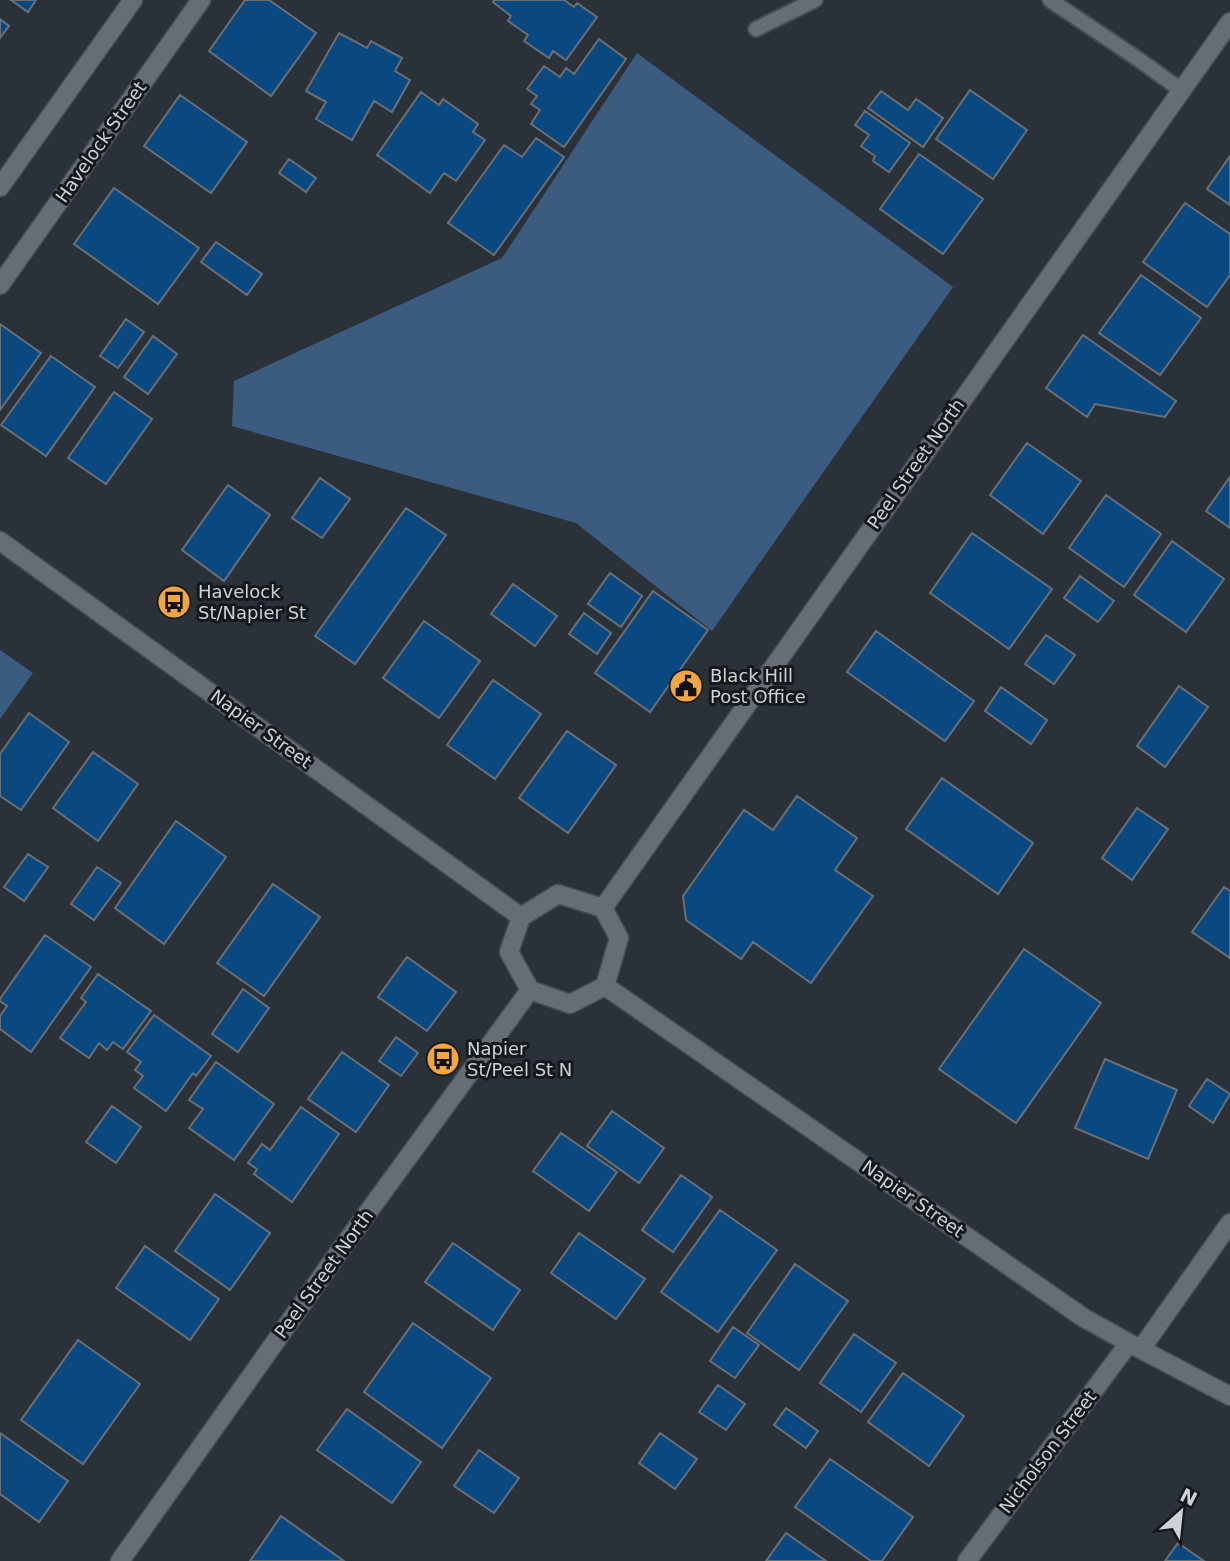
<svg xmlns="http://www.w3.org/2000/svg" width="1230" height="1561" font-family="'DejaVu Sans',sans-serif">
<rect width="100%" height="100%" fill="#2b3138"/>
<!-- green -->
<path fill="#3b5c7f" d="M637 53 953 287 712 631 576 523 232 426 234 381 502 258Z
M0 650 33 673 0 719Z"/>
<!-- building -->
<path fill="#094980" stroke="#686f77" stroke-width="2" d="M11 0H36L28 12Z
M245 0H269L316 33 271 96 209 51Z
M494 0H564L574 7 577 3 597 17 566 60 553 51 549 58 524 41 528 35 508 21 511 16 493 2Z
M0 19 9 26 0 38Z
M339 33 367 48 371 41 402 58 395 71 410 80 392 112 374 101 352 140 316 119 326 102 306 91Z
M599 39 626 59 564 147 531 124 540 110 531 104 537 96 527 89 544 66 560 77 566 68 574 74Z
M970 90 1027 130 993 179 936 139Z
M881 91 908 110 916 99 943 118 923 147 868 108Z
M421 92 439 105 443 99 478 124 473 132 485 140 456 181 444 173 430 193 377 155Z
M180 95 247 142 211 193 144 146Z
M865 111 910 143 889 172 873 161 875 156 861 146 869 135 855 125Z
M536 138 564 157 494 255 448 223 504 145 522 157Z
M919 154 983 199 943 254 880 209Z
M1230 156V205L1207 189Z
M289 159 316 178 306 192 279 173Z
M114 188 199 248 158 304 74 244Z
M1185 203 1230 234V275L1207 307 1143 262Z
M216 242 262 274 247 295 201 262Z
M1141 275 1201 318 1160 375 1099 333Z
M126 319 144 332 118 368 100 356Z
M0 324 41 353 0 410Z
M1083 335 1176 401 1165 417 1095 404 1087 417 1046 388Z
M153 336 177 354 148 394 124 377Z
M51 356 95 387 46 456 1 425Z
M114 392 152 419 106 484 68 458Z
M1027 443 1081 481 1043 534 990 495Z
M1230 477V528L1206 511Z
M320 478 350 499 322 538 292 518Z
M228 485 270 515 224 581 182 550Z
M1106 495 1161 534 1124 587 1069 548Z
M406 508 446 535 355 664 315 636Z
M972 533 1052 589 1009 649 930 593Z
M1172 541 1224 579 1186 632 1134 595Z
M610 573 642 596 621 627 588 604Z
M1080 576 1114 601 1098 622 1064 598Z
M513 584 557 616 535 646 491 614Z
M653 591 708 630 650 712 595 673Z
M584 613 611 633 597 654 569 634Z
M424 621 480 661 439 718 383 678Z
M876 631 974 701 945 741 847 672Z
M1046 635 1075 655 1054 684 1025 664Z
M493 680 541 714 495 779 447 745Z
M1179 686 1208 707 1165 767 1137 746Z
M1001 687 1047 720 1031 744 985 711Z
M29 713 69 742 21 810 0 796V754Z
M567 731 616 765 568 833 519 798Z
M93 752 138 784 98 841 53 808Z
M942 778 1033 843 998 894 906 829Z
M797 796 857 838 835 870 873 896 811 983 753 942 741 959 686 920 683 896 744 810 773 830Z
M1137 808 1168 829 1132 880 1102 858Z
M176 821 226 857 164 944 115 908Z
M28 854 48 867 24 901 4 887Z
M97 867 121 883 94 920 71 904Z
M273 884 320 917 264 996 217 963Z
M1224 887 1230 891V958L1192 932Z
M45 935 91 967 31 1052 0 1029V1016L7 1006 0 1001V999Z
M1024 949 1101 1003 1016 1123 939 1069Z
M407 957 456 992 427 1031 378 997Z
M98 974 151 1011 123 1049 113 1042 107 1050 99 1043 89 1058 60 1038 86 1002 81 998Z
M243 989 269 1008 238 1052 212 1034Z
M154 1015 211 1056 196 1076 193 1073 166 1111 134 1088 143 1076 135 1070 141 1062 127 1052Z
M396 1037 418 1053 401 1076 379 1061Z
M342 1052 389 1085 356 1132 308 1099Z
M1105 1059 1177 1090 1148 1159 1075 1128Z
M216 1062 274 1104 234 1160 189 1128 203 1109 189 1100Z
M1207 1079 1230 1094 1213 1123 1189 1106Z
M112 1106 141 1127 116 1163 86 1142Z
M301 1107 339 1134 292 1202 254 1174 257 1169 248 1163 262 1144 270 1150Z
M612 1111 664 1148 639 1183 587 1146Z
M561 1133 617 1172 589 1211 533 1171Z
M681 1175 712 1197 673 1252 642 1230Z
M215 1194 270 1233 230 1290 175 1251Z
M720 1210 777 1250 718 1332 661 1292Z
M579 1233 645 1279 616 1319 551 1273Z
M453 1243 520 1290 493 1330 425 1282Z
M145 1246 219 1299 190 1340 116 1288Z
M795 1264 848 1301 799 1370 747 1333Z
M413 1323 491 1378 442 1448 364 1392Z
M733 1327 759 1345 735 1378 710 1361Z
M854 1334 896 1363 861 1412 820 1383Z
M78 1340 140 1384 83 1464 21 1420Z
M903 1373 964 1416 929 1466 868 1422Z
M718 1385 745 1404 726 1430 699 1412Z
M786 1408 818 1431 806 1448 774 1425Z
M347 1409 421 1462 392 1503 317 1450Z
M0 1433 68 1481 39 1522 0 1494Z
M660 1433 697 1459 675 1489 639 1463Z
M479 1450 519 1478 494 1513 454 1486Z
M830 1459 913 1517 882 1561H871L795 1507Z
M281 1516 344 1561H250Z
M786 1533 826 1561H766Z
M1178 1543 1204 1561H1165Z"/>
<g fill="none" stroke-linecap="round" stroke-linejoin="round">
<defs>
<path id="service" d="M1050 0 1138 59 1181 90
M756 29 815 0"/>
<path id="minor" d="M0 187 133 0
M0 285 201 0
M0 541 521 917
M558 894 603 908 619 938 605 986 570 1004 530 990 509 952 521 917Z
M603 908 1230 22
M605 986 1084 1318 1129 1343 1230 1396
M1141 1349 1230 1223
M120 1561 339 1252 530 990
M967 1561 1129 1343"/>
</defs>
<!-- service casing -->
<use href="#service" stroke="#474d52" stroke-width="18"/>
<!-- minor casing -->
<use href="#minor" stroke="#474d52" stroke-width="21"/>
<!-- service -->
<use href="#service" stroke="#666d75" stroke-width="14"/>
<!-- minor -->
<use href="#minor" stroke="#666d75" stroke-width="18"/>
</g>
<!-- icons -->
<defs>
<symbol id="bus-disc" viewBox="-11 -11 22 22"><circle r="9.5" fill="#f1a63f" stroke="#16191c"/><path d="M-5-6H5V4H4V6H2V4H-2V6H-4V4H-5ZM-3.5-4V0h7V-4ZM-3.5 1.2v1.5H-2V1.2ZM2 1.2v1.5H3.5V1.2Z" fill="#111"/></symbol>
<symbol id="civic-disc" viewBox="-11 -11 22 22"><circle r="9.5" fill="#f1a63f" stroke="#16191c"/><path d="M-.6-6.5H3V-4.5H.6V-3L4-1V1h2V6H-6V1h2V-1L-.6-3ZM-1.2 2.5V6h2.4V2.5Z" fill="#111"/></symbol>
</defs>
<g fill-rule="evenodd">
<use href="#bus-disc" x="155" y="583" width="38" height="38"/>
<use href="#civic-disc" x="667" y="667" width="38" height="38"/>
<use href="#bus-disc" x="424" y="1040" width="38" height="38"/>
</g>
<g text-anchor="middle" stroke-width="6" stroke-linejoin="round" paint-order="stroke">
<!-- street labels -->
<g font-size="18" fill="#ced2d6" stroke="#16191c">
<text transform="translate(101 142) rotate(-55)" y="6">Havelock Street</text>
<text transform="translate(916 464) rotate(-55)" y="6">Peel Street North</text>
<text transform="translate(261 729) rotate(36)" y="6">Napier Street</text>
<text transform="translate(913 1199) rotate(35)" y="6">Napier Street</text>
<text transform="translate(324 1274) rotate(-54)" y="6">Peel Street North</text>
<text transform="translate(1048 1452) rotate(-53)" y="6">Nicholson Street</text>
</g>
<!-- poi labels -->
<g font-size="18" fill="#ced2d6" stroke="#16191c" text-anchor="start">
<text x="198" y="598">Havelock<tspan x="198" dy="21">St/Napier St</tspan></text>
<text x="710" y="682">Black Hill<tspan x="710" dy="21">Post Office</tspan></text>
<text x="467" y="1055">Napier<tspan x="467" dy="21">St/Peel St N</tspan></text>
</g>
</g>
<!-- north arrow -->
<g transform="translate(1181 1512) rotate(27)" stroke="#16191c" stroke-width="5" paint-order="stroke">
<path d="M0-5L12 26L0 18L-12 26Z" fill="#ced2d6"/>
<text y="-10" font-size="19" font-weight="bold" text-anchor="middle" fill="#ced2d6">N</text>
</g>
</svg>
